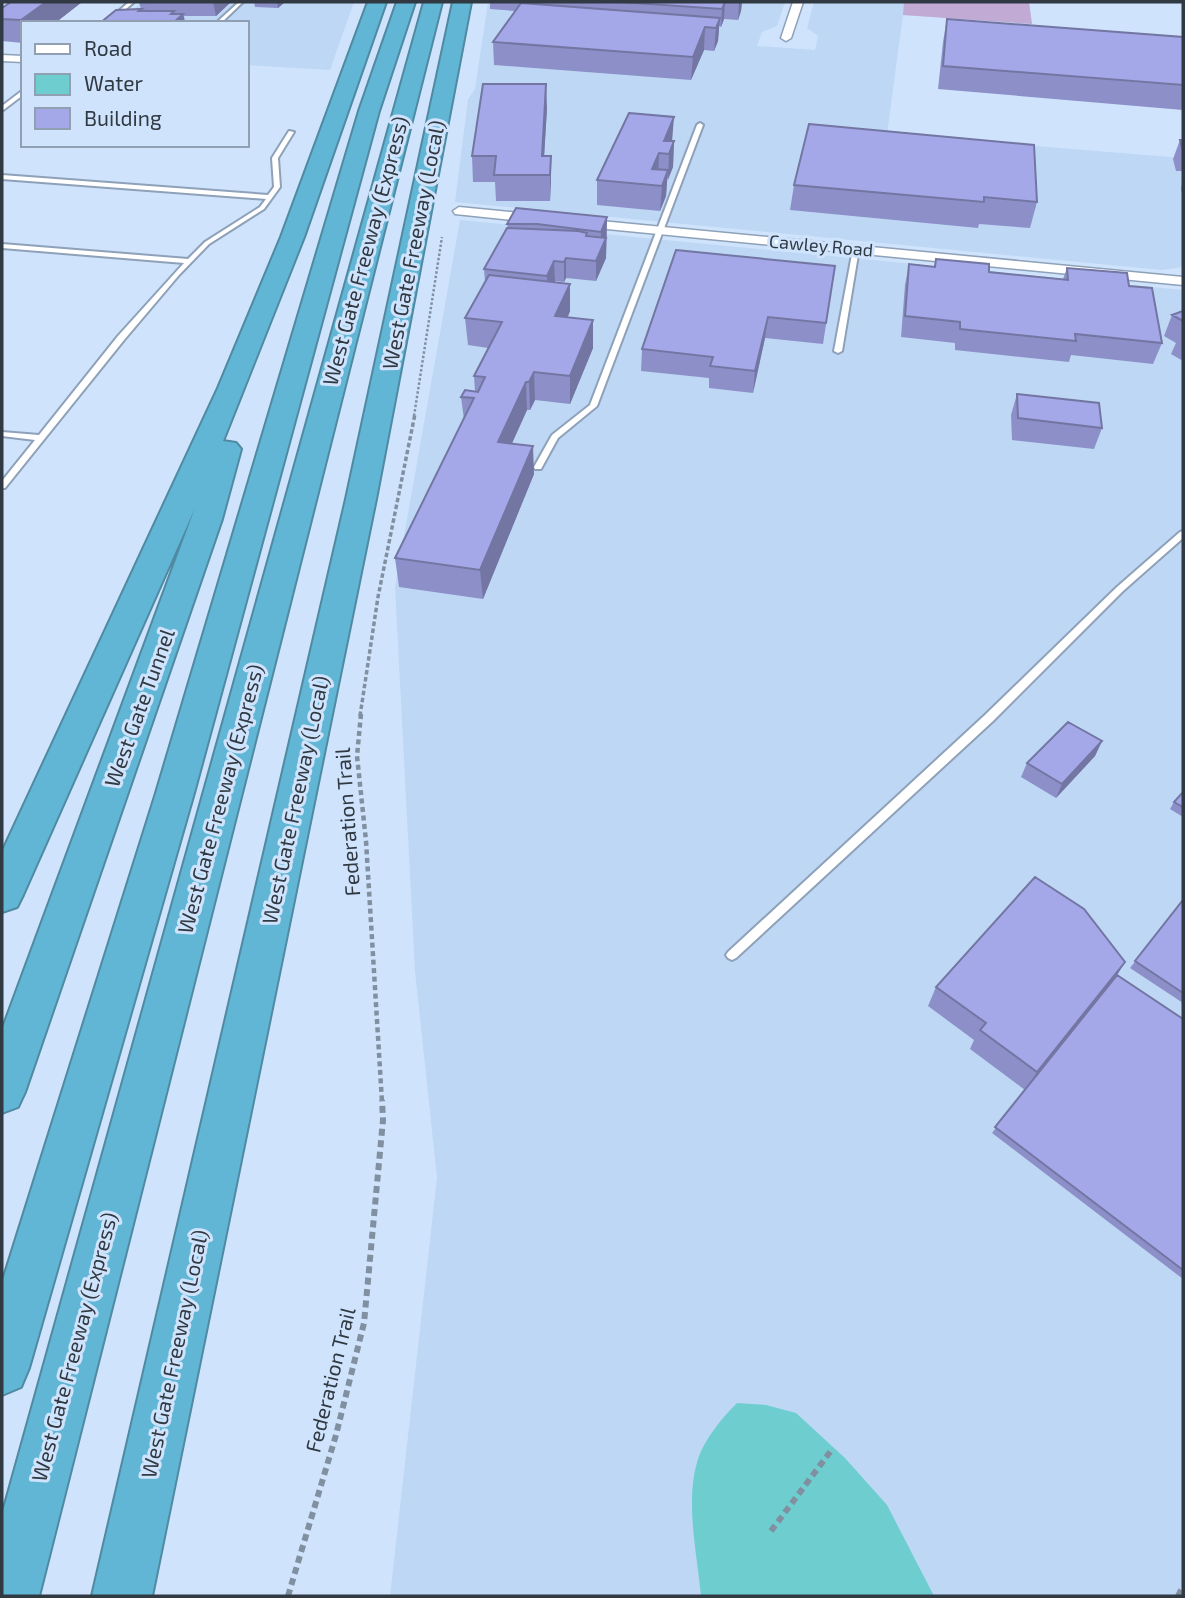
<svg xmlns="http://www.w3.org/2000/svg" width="1185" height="1598" font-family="'Exo 2',sans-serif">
<rect width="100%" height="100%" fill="#cfe4fc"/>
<!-- built -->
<path fill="#bed7f5" d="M142 2H354L330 70 247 65V23H117Z
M488 2H785L777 26 762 32 757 46 815 50 818 36 807 28 814 2H1029L1032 24 903 15 887 134 1183 158V267L1162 270 455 202 468 99 475 89Z
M460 220 1183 290V1596H390L437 1178 415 971 395 587Z"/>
<!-- green -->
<path fill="#c1aad4" d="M904 2H1029L1032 24 903 15Z"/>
<!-- water -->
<path fill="#6ececf" d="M737 1403 766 1405 796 1413 845 1458 887 1505 934 1596H701C697 1552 684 1499 699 1456 707 1436 722 1418 737 1403Z"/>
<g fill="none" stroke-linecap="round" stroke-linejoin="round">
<defs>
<path id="service" d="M129 2H134L110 23H105Z
M239 2H243L221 23H216Z
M23 90V95L2 111V106Z
M700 123 703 125 597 406 558 438 541 469H535L534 467 552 435 590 405 697 125Z
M289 131 294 132 278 158 280 187 264 209 209 244 179 275 124 340 5 488H2V481L35 440 2 436V432L39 435 118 336 184 263 2 248V244L188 259 205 242 260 207 266 199 2 179V175L268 195 274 187 272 158Z
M856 247 859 249 842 351 838 353 834 351 853 249Z
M1183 531V538L1123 591 993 721 736 958 732 960 728 958 726 955 728 952 985 715 1117 587 1180 532Z"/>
<path id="minor" d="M793 2H803L791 38 786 41 781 38Z
M2 55 23 56V62L2 61Z
M459 207 541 215 547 219 541 223 455 214 453 211Z
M580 219 1183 277V285L576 226 574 223Z"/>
<path id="motorway" d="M368 2H386L304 237 223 441 236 443 241 449 222 519 25 1092 18 1107 2 1113V1030L195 508 23 895 17 907 2 912V852L218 388 281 237Z
M397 2H415L379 111 194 793 29 1368 21 1387 2 1395V1283L156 793 359 111Z
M424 2H442L39 1596H2V1515Z
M453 2H471L376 499 152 1596H92L346 499Z"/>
</defs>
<!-- service casing -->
<use href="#service" stroke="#8ea1b8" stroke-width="4"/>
<!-- minor casing -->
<use href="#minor" stroke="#8ea1b8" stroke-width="3"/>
<!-- motorway casing -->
<use href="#motorway" stroke="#508aa2" stroke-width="4"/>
<!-- path-far3 -->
<path stroke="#8190a1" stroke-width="2.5" stroke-dasharray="2.5 2" stroke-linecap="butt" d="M414 416 442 237"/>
<!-- path-far2 -->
<path stroke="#8190a1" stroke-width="3.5" stroke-dasharray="4.5 2.5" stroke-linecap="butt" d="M360 716 378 597 415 414"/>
<!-- path-far1 -->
<path stroke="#8190a1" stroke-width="4.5" stroke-dasharray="5 3.5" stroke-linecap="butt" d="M361 714 357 756 366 841 382 1102"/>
<!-- path -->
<path stroke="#8190a1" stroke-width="6" stroke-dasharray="7 4.5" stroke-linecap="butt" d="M771 1531 833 1448
M288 1596 336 1435 364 1323 383 1120 382 1100
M1178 1596 1183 1586"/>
<!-- service -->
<use href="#service" fill="#fff" fill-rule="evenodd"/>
<!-- minor -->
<use href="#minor" fill="#fff" fill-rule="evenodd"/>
<!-- motorway -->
<use href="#motorway" fill="#61b6d5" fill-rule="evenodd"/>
</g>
<!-- wall -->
<path fill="#8d90c8" d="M82 2 55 23H23V43L2 41V8Z
M139 2H231L216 16H184L185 23H100L141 9Z
M254 2H285L278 8 255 7Z
M490 2H742L741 11 738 20 724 19 721 27 719 26 718 41 714 51 704 50 691 80 494 65 493 42 515 11 490 9Z
M947 19 1183 37V110L938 89 943 42Z
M547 108 544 156H551L550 201H496L495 182H473L472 156Z
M809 124 1037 202 1030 228 979 224 978 228 790 210 794 185Z
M1180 140H1183V171H1176L1173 159Z
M672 141H674L673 167 667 180 666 196 660 211 597 205V180Z
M1183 181V200L1181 188Z
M607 217 606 258 596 281 566 278 564 282 555 281 554 282 570 311 568 317 593 348 570 404 535 400 530 410H527L512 443 534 474 483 599 399 587 395 558 464 420 461 397 475 392 474 376 488 348 468 345 465 318 485 282 484 269 508 228 507 224Z
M936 259 989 272 1063 279 1067 268 1129 286 1162 343 1153 364 1071 355 1069 362 955 350V343L901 337 905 285 909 264 934 267Z
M835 266 823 344 765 338 753 393 709 388V378L641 371 642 349Z
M1183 311V361L1171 354 1176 343 1164 336 1172 315Z
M1017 394 1102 428 1094 449 1012 440 1011 415Z
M1102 741 1095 756 1056 798 1021 777 1027 763Z
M1183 792V817L1170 809 1174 802Z
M1183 900V1003L1130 968Z
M1117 975 1183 1019V1279L992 1133 1025 1090 970 1049 974 1040 928 1006 936 987Z"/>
<!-- shaded-wall -->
<path fill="#7376a2" d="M46 2H82L55 23H23V26L21 20Z
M213 2H231L216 16Z
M277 2H285L278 8Z
M725 2 724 19 721 27 722 9Z
M739 2H742L741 11 738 20Z
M174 11 176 20 183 14 185 23H173L171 14Z
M720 18 718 41 714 51 716 28Z
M705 27 704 50 691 80 693 57Z
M546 84 547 108 543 175 542 156Z
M674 117 672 142 664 141Z
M674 141 673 167 668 180 669 154Z
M659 153 658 179 652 169Z
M551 156V182L550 201V175Z
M668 170 666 196 660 211 662 186Z
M607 217 606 258 596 281V261L600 251 601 232Z
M566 258V278L564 282V262Z
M554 261 555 281 548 296 547 276Z
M570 284V311L556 343 555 316Z
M768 317 765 338 753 393 755 371Z
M593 320V348L570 404V376Z
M534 372 535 400 530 410 529 382Z
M526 382 527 410 500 470 498 442Z
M533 446 534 474 483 599 480 570Z
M1102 741 1095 756 1056 798 1062 784Z
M1125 962 1113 982 1026 1090 1037 1072Z"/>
<!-- building -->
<path fill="#a4a8e8" stroke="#7376a2" stroke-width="2" d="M11 2H46L21 20 2 19V8Z
M620 2H725L722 9Z
M521 3 720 18 716 28 705 27 693 57 493 42Z
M142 9 139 11H174L171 14H183L173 23H100L116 10Z
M947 19 1183 37V85L943 66Z
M483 84H546L542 156H551L550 175H494L496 156H472Z
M629 113 674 117 664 141H674L669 154 659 153 652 169 668 170 662 186 597 180Z
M809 124 1034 145 1037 202 984 197V202L794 185Z
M1180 140H1183V151Z
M516 208 607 217 601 232 537 224H507Z
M507 228 578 231 587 233 586 236 606 238 596 261 566 258 564 262 554 261 547 276 484 269Z
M676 250 835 266 826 323 768 317 755 371 710 366 713 357 642 349Z
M936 259 989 264V272L1068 280 1067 268 1127 273 1129 286 1152 288 1162 343 1075 334 1076 341 960 329V322L905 316 909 264 935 267Z
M489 275 570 284 555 316 593 320 570 376 534 372 529 382H526L498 442 533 446 480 570 395 558 474 398 461 397 465 390 478 392 485 377 474 376 502 322 465 318Z
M1183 311V321L1172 315Z
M1017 394 1099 403 1102 428 1018 418Z
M1068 722 1102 741 1062 784 1027 763Z
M1183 792V807L1174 802Z
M1035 877 1084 909 1125 962 1037 1072 980 1030 986 1023 936 987Z
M1183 900V993L1135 961Z
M1117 975 1183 1019V1270L995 1127Z"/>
<g text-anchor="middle" stroke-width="6" stroke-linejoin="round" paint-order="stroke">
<!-- far-street labels -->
<g font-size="18" fill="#313943" stroke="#cfe4fc">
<text transform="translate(821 246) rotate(5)" y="6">Cawley Road</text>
</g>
<!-- street labels -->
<g font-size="21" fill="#313943" stroke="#cfe4fc">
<text transform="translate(414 245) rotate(-79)" y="7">West Gate Freeway (Local)</text>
<text transform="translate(366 251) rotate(-75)" y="7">West Gate Freeway (Express)</text>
<text transform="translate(140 708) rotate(-70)" y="7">West Gate Tunnel</text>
<text transform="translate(221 799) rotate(-75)" y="7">West Gate Freeway (Express)</text>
<text transform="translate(296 800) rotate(-78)" y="7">West Gate Freeway (Local)</text>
<text transform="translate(348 822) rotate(-94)" y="7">Federation Trail</text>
<text transform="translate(75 1347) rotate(-75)" y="7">West Gate Freeway (Express)</text>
<text transform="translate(175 1354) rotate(-78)" y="7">West Gate Freeway (Local)</text>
<text transform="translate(331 1380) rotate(-76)" y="7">Federation Trail</text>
</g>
</g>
<!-- border -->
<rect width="1185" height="1598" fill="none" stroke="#313943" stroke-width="7"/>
<!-- legend -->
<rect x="21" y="21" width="228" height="126" fill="#cfe4fc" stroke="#90a0b2" stroke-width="2"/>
<rect x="35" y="44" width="35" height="10" fill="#ffffff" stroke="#90a0b2" stroke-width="2"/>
<text x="84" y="56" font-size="21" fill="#313943">Road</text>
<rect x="35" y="74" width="35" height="21" fill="#6ececf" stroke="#90a0b2" stroke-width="2"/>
<text x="84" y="91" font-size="21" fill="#313943">Water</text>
<rect x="35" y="108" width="35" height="21" fill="#a4a8e8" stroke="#90a0b2" stroke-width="2"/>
<text x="84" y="126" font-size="21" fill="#313943">Building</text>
</svg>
